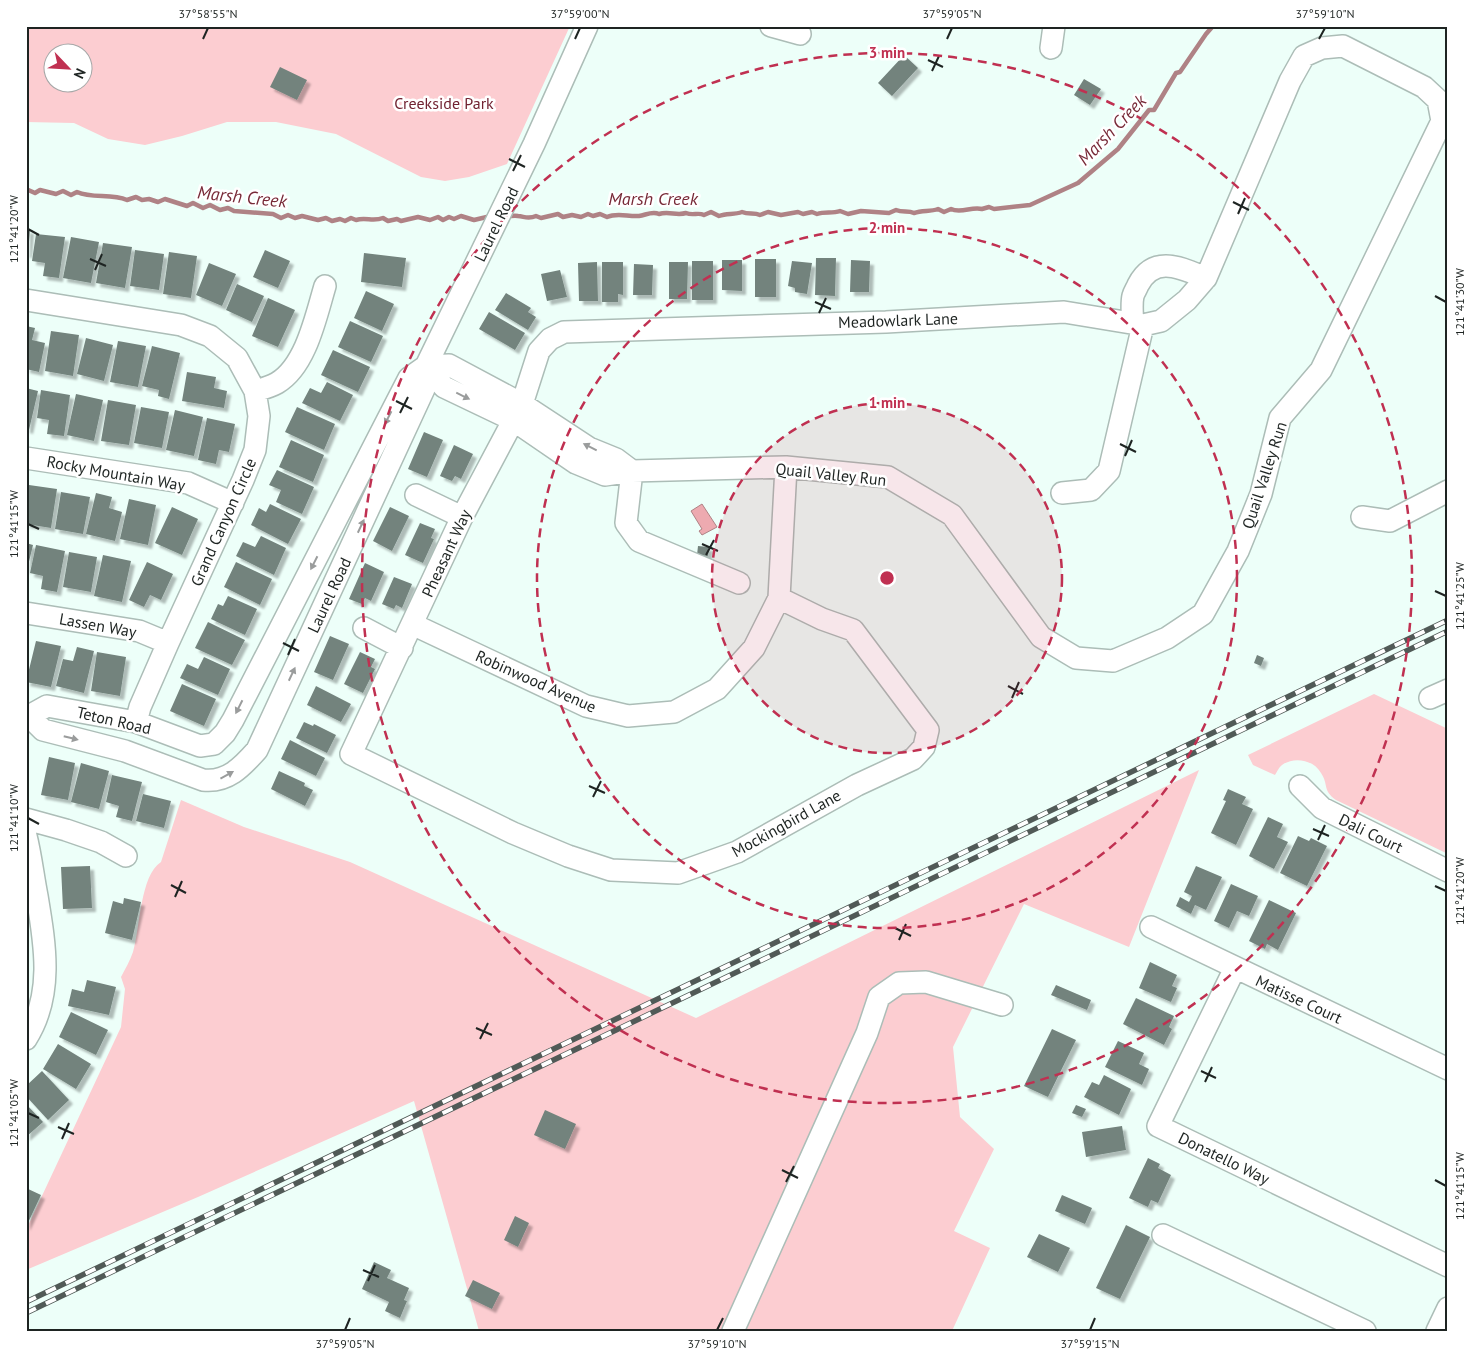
<svg xmlns="http://www.w3.org/2000/svg" width="1474" height="1357" font-family="'PT Sans',sans-serif">
<defs>
<filter id="shadow"><feDropShadow dx="4" dy="4" stdDeviation="1" flood-color="#0004"/></filter>
</defs>
<rect width="100%" height="100%" fill="#edfff9"/>
<!-- green -->
<path fill="#fccdd1" fill-rule="evenodd" d="M26 26H570L507 164 469 177 445 181 421 177 336 134 276 122H227L182 136 145 145 108 139 74 123 26 122ZM52 52H82V82H52Z
M1374 694 1448 729V854L1336 800C1322 790 1329 785 1321 773 1314 760 1294 756 1282 765 1279 767 1277 772 1275 775L1253 765 1248 755Z
M1199 770 1129 947 1024 904 953 1047 960 1117 994 1149 954 1231 990 1248 952 1331H479L414 1101 198 1197 26 1270V1230L121 1027 125 989 121 977C125 969 130 961 133 952 140 929 140 875 161 862L181 800 244 827 350 862 696 1018Z"/>
<!-- water -->
<path fill="#edaab0" stroke="#af8285" d="M702 504 717 527 702 535 699 531 702 529 691 511Z"/>
<g fill="none" stroke-linecap="round" stroke-linejoin="round">
<!-- stream -->
<path stroke="#af8285" stroke-width="4.5" d="M26 189 35 193 40 190 56 194 63 191 71 195 77 192C93 199 111 193 127 200L136 197 142 200 149 199 158 202 165 199 187 206 193 203 203 208 210 205 220 210 228 208 234 211 273 214 281 218 288 215 295 218 302 216 318 220 326 218 332 221 340 219 345 221 351 218 356 220C366 217 373 222 383 218L388 221 397 219 401 221 418 217 430 220 438 217 443 220 449 217 454 219 461 216 474 220 491 216
M505 216C509 217 513 215 518 216 526 217 529 219 536 216L541 218 558 214 563 217 572 215 581 217 588 214 593 216 600 214 607 217C618 212 628 217 639 216 646 215 652 211 659 214 669 211 677 216 686 213 693 216 698 212 704 215L711 212 719 216C727 213 734 215 742 212 749 215 754 212 760 215L768 212 781 215 798 212 803 214 812 212 817 214C825 211 832 214 840 211L848 214 861 211 889 213 896 210C903 213 908 210 914 213 923 210 930 212 938 209L944 212 951 209C961 214 972 206 982 209L989 207 994 209 1030 205 1078 183 1118 149 1149 110H1154L1176 73 1180 72 1206 34 1213 26"/>
</g>
<!-- building -->
<path fill="#73837d" filter="url(#shadow)" d="M904 55 918 68 892 96 878 83Z
M280 67 307 80 297 100 270 87Z
M1084 79 1101 89 1090 105 1074 95Z
M26 229 30 230 28 254H26Z
M36 234 65 237 59 278 43 276 45 263 32 261Z
M71 237 99 242 91 283 63 278Z
M103 243 132 247 125 288 96 283Z
M135 250 164 254 159 290 130 286Z
M265 250 290 261 278 288 253 277Z
M169 252 197 256 191 298 163 294Z
M364 253 406 258 402 287 361 282Z
M816 258H836L835 296 815 295Z
M755 259H776V297H755Z
M722 260H742V291L722 290Z
M851 260 870 261 869 292H850Z
M692 261H713V300H692Z
M792 261 812 263 807 294 795 292V288L788 286Z
M597 262 598 301H579L578 263Z
M602 262H623V295L618 294V302H602Z
M669 262H688L687 299H669Z
M209 263 236 274 222 306 196 295Z
M634 264 653 265 652 295H633Z
M560 270 567 297 547 301 541 274Z
M237 284 264 296 252 322 226 310Z
M366 291 394 304 382 331 354 318Z
M506 293 531 308 528 312 536 317 528 330 495 310Z
M268 298 295 310 278 347 252 336Z
M489 312 525 333 515 350 479 329Z
M350 321 383 336 371 362 338 347Z
M26 326 35 328 32 340 45 343 39 372 26 369Z
M51 331 79 335 73 376 45 371Z
M86 338 113 345 104 381 77 374Z
M118 341 146 346 138 387 110 382Z
M152 346 180 353 169 399 158 396 159 390 142 386Z
M333 350 370 367 358 392 321 375Z
M187 372 216 377 214 388 227 391 224 408 182 401Z
M327 382 353 395 340 421 302 403 310 388 321 393Z
M26 388 38 391 29 430 26 429Z
M41 390 70 395 64 436 47 434 49 420 37 418Z
M76 394 103 400 94 441 67 435Z
M108 400 136 405 129 445 101 441Z
M141 407 169 412 162 448 134 443Z
M297 407 335 424 324 450 285 432Z
M175 410 203 417 194 456 166 450Z
M207 418 235 424 229 452 219 450 216 464 198 460Z
M424 432 443 440 427 477 408 469Z
M291 440 324 455 313 482 279 467Z
M454 445 473 454 461 479 455 476 452 481 440 476Z
M277 470 314 487 302 514 276 502 281 490 269 485Z
M29 485 57 489 51 528 26 524V501Z
M61 492 90 497 83 534 55 529Z
M96 493 112 497 109 508 122 512 115 541 86 534Z
M129 499 156 505 148 545 120 539Z
M270 504 301 519 288 544 251 525 259 508 266 512Z
M172 507 198 519 182 555 155 543Z
M390 507 409 516 392 551 373 541Z
M420 523 435 529 431 538 434 539 423 563 405 555Z
M261 536 286 548 274 575 236 556 243 542 255 547Z
M26 543 33 545 27 570H26Z
M36 545 65 551 57 592 41 589 43 576 30 573Z
M698 546 709 547 708 556 697 555Z
M69 552 97 557 91 592 63 587Z
M103 555 131 561 122 602 94 596Z
M147 562 173 574 161 600 150 595 144 607 129 600Z
M236 562 272 579 260 605 224 587Z
M365 563 384 572 371 601 365 598 362 604 349 599Z
M394 577 412 584 402 608 396 605 394 609 382 604Z
M228 596 257 609 245 635 211 619 218 604 223 606Z
M208 622 245 640 232 665 195 648Z
M330 636 349 644 333 680 314 672Z
M36 641 61 646 51 687 26 682Z
M77 647 94 651 84 693 56 686 63 659 73 661Z
M97 652 126 657 120 696 91 691Z
M360 652 375 659 371 667 375 669 363 693 344 684Z
M1257 655 1264 658 1261 666 1254 663Z
M204 657 230 669 218 695 180 678 187 664 198 669Z
M182 684 216 699 204 726 170 711Z
M316 686 351 704 341 722 307 705Z
M304 722 313 726 314 724 336 735 327 753 296 738Z
M290 740 325 758 316 776 281 759Z
M49 757 75 763 68 800 41 795Z
M81 763 109 771 99 809 71 802Z
M279 771 305 783 304 786 313 790 305 806 271 789Z
M112 775 142 782 132 821 116 817 119 806 106 802Z
M1228 789 1246 797 1242 804 1253 809 1236 845 1211 833 1226 801 1223 800Z
M143 794 171 801 164 828 136 821Z
M1268 817 1283 824 1277 837 1288 842 1274 869 1249 856Z
M1298 836 1309 841 1311 838 1327 846 1307 886 1280 873Z
M90 866 92 908 63 909 61 867Z
M1196 866 1222 877 1206 910 1195 905 1191 914 1176 906 1180 897 1189 902 1192 896 1184 892Z
M1231 884 1258 896 1249 916 1237 911 1229 928 1214 921Z
M124 898 141 902 132 940 105 933 113 901 123 904Z
M1269 900 1296 913 1278 950 1267 944 1265 949 1249 941Z
M1150 962 1177 975 1172 986 1177 988 1171 1002 1139 988Z
M87 980 116 987 109 1015 68 1006 72 989 84 992Z
M1056 985 1091 1000 1087 1010 1051 995Z
M1136 998 1174 1016 1169 1027 1172 1029 1164 1045 1123 1024Z
M71 1012 108 1030 96 1055 59 1037Z
M1052 1029 1076 1040 1048 1097 1024 1086Z
M1118 1041 1144 1053 1139 1064 1149 1069 1142 1085 1105 1067Z
M58 1044 91 1064 76 1089 43 1069Z
M42 1071 69 1100 48 1120 26 1096V1086Z
M1104 1075 1131 1089 1119 1115 1084 1097 1092 1082 1099 1085Z
M26 1104 43 1122 26 1137Z
M1076 1105 1086 1109 1082 1117 1072 1113Z
M545 1110 576 1124 565 1149 534 1135Z
M1122 1126 1126 1150 1086 1157 1082 1132Z
M1148 1158 1160 1164 1158 1168 1171 1175 1158 1203 1151 1200 1148 1207 1129 1198Z
M26 1188 41 1195 26 1227Z
M1062 1195 1092 1208 1085 1224 1055 1211Z
M515 1216 529 1223 518 1247 504 1240Z
M1126 1225 1150 1237 1120 1299 1096 1288Z
M1039 1234 1070 1248 1058 1272 1027 1257Z
M374 1262 391 1270 387 1278 409 1288 404 1300 407 1301 400 1318 385 1311 389 1302 362 1289Z
M473 1280 500 1293 492 1309 465 1296Z"/>
<g fill="none" stroke-linecap="round" stroke-linejoin="round">
<defs>
<path id="minor" d="M771 26 800 34
M1051 48 1054 26
M26 300 181 325 210 336 237 358 255 391 259 416 255 450 243 480 168 643 140 707 136 722
M1132 323C1133 315 1131 304 1133 296 1134 292 1137 288 1138 285 1154 254 1181 268 1206 278
M426 366 444 387 513 420 576 463 605 475 632 471 786 467 888 477 952 515 1041 637 1076 658 1113 661 1167 638 1203 614 1238 551 1261 494 1280 418 1321 370 1442 121 1438 100 1424 87 1343 46 1322 48 1304 56 1290 81 1206 278 1187 300 1161 321 1143 325 1064 312 886 322 564 332 550 339 539 351 522 404 462 517 351 754 513 833 568 856 611 870 678 873 737 852 857 785 913 759 924 747 928 730 853 630 822 619 779 598
M426 366 449 365 522 404 589 448 616 459 632 471
M255 391C262 389 270 387 277 383 306 366 316 316 325 286
M26 458 188 483 233 503
M632 471 626 523 639 541 739 583
M1062 493 1091 490 1109 471 1143 325
M416 495 462 517
M1362 517 1390 521 1448 491
M26 613 139 631 168 643
M412 624 586 706 628 716 674 712 717 689 754 648 779 598 786 467
M364 628 402 648
M1430 698 1448 690
M26 716H29L43 730 125 751 203 780C227 783 242 767 257 750L424 389 426 366 534 144 587 26
M29 716 47 706 136 722 200 746 214 744 225 733 233 720 409 378 426 366
M1300 786 1322 808 1448 871
M26 819 66 830 101 842 126 856
M26 836C31 856 33 876 37 896 45 944 54 995 26 1039
M1151 927 1448 1069
M1235 968 1158 1126 1448 1266
M1163 1235 1365 1331
M733 1331 867 1033 879 997 899 983 926 982 1002 1005
M1437 1331 1448 1308"/>
</defs>
<!-- minor casing -->
<use href="#minor" stroke="#acbdb7" stroke-width="24"/>
<!-- minor -->
<use href="#minor" stroke="#fff" stroke-width="21"/>
<defs>
<path id="rail" d="M26 1302 1448 620
M26 1313 1448 631"/>
</defs>
<!-- rail casing -->
<use href="#rail" stroke="#515a57" stroke-width="5.5"/>
<!-- rail -->
<use href="#rail" stroke="#fff" stroke-width="4" stroke-dasharray="11" stroke-linecap="butt"/>
</g>
<!-- one-way arrows -->
<defs><path id="oneway-solid" d="M-6-.8H1V-3.2L6.5 0L1 3.2V.8H-6Z" transform="scale(1.25)"/></defs>
<g fill="#9a9c9c">
<use href="#oneway-solid" transform="translate(463 396) rotate(26)"/>
<use href="#oneway-solid" transform="translate(388 418) rotate(117)"/>
<use href="#oneway-solid" transform="translate(590 447) rotate(-153)"/>
<use href="#oneway-solid" transform="translate(361 526) rotate(-65)"/>
<use href="#oneway-solid" transform="translate(314 563) rotate(117)"/>
<use href="#oneway-solid" transform="translate(292 674) rotate(-65)"/>
<use href="#oneway-solid" transform="translate(239 707) rotate(117)"/>
<use href="#oneway-solid" transform="translate(71 738) rotate(14)"/>
<use href="#oneway-solid" transform="translate(227 775) rotate(-29)"/>
</g>
<!-- ticks -->
<path fill="none" stroke="#1e2422" stroke-width="2" d="M203 39 208 28M575 39 580 28M947 39 952 28M1319 39 1325 28M928 60 943 67M932 71 939 56M509 159 525 167M513 171 521 155M1233 202 1249 210M1238 214 1245 198M28 229 39 235M90 259 106 266M95 270 102 254M1435 296 1446 302M815 302 831 309M819 313 826 298M396 401 412 409M400 413 408 397M1120 444 1136 452M1125 456 1132 440M28 524 39 529M702 544 718 551M706 555 714 540M1435 591 1446 596M283 643 299 651M288 655 295 639M1008 686 1023 694M1012 698 1019 682M589 786 605 793M593 797 601 781M28 818 39 824M1313 829 1329 836M1318 840 1325 825M171 885 186 893M1435 886 1446 891M175 897 182 881M895 928 911 936M899 940 906 924M476 1028 492 1035M480 1039 488 1023M1201 1071 1216 1078M1205 1082 1212 1067M28 1113 39 1118M58 1127 74 1134M62 1139 69 1123M782 1170 798 1178M1435 1180 1446 1186M786 1182 794 1166M363 1270 379 1277M368 1281 375 1265M345 1330 350 1318M717 1330 723 1318M1090 1330 1095 1318"/>
<!-- distance rings -->
<circle cx="887" cy="578" r="175" fill="#c03051" fill-opacity=".12"/>
<g fill="none" stroke="#c03051" stroke-width="2.5" stroke-dasharray="9 6">
<circle cx="887" cy="578" r="175"/>
<circle cx="887" cy="578" r="350"/>
<circle cx="887" cy="578" r="525"/>
</g>
<g text-anchor="middle" stroke-width="5" stroke-linejoin="round" paint-order="stroke">
<!-- park labels -->
<g font-size="16" fill="#712332" stroke="#fff">
<text x="444" y="109">Creekside Park</text>
</g>
<!-- street labels -->
<g font-size="16" fill="#1e2422" stroke="#fff">
<text transform="translate(496 224) rotate(-64)" y="6">Laurel Road</text>
<text transform="translate(898 320) rotate(-2)" y="6">Meadowlark Lane</text>
<text transform="translate(116 473) rotate(10)" y="6">Rocky Mountain Way</text>
<text transform="translate(831 474) rotate(6)" y="6">Quail Valley Run</text>
<text transform="translate(1264 475) rotate(-72)" y="6">Quail Valley Run</text>
<text transform="translate(223 522) rotate(-66)" y="6">Grand Canyon Circle</text>
<text transform="translate(446 553) rotate(-65)" y="6">Pheasant Way</text>
<text transform="translate(329 595) rotate(-65)" y="6">Laurel Road</text>
<text transform="translate(98 625) rotate(10)" y="6">Lassen Way</text>
<text transform="translate(536 681) rotate(24)" y="6">Robinwood Avenue</text>
<text transform="translate(114 720) rotate(13)" y="6">Teton Road</text>
<text transform="translate(786 823) rotate(-29)" y="6">Mockingbird Lane</text>
<text transform="translate(1371 833) rotate(26)" y="6">Dali Court</text>
<text transform="translate(1299 999) rotate(25)" y="6">Matisse Court</text>
<text transform="translate(1224 1158) rotate(26)" y="6">Donatello Way</text>
</g>
<!-- water labels -->
<g font-size="18" font-style="italic" fill="#782a38" stroke="#fff">
<text transform="translate(1112 130) rotate(-46)" y="6">Marsh Creek</text>
<text transform="translate(242 197) rotate(6)" y="6">Marsh Creek</text>
<text x="653" y="205">Marsh Creek</text>
</g>
</g>
<circle cx="887" cy="578" r="8" fill="#c03051" stroke="#fff" stroke-width="2.5"/>
<g font-size="15" text-anchor="middle" font-weight="bold" fill="#c03051" stroke="#fff" stroke-width="5" stroke-linejoin="round" paint-order="stroke">
<text x="887" y="58">3 min</text>
<text x="887" y="233">2 min</text>
<text x="887" y="408">1 min</text>
</g>
<!-- border -->
<rect width="1474" height="1357" fill="none" stroke="#ffffff" stroke-width="55"/>
<!-- north arrow -->
<g transform="translate(68 68) rotate(115)"><circle r="24" fill="#ffffff" stroke="#a5a7a7"/>
<path d="M0-4L9 19L0 12L-9 19Z" fill="#c03051"/>
<text y="-8" font-size="14" font-weight="bold" text-anchor="middle" fill="#1e2422">N</text>
</g>
<rect x="28" y="28" width="1418" height="1302" fill="none" stroke="#1e2422" stroke-width="2"/>
<g font-size="12" text-anchor="middle" fill="#1e2422">
<text x="208" y="18">37°58'55"N</text>
<text x="580" y="18">37°59'00"N</text>
<text x="952" y="18">37°59'05"N</text>
<text x="1325" y="18">37°59'10"N</text>
<text transform="translate(14 229) rotate(-90)" y="4">121°41'20"W</text>
<text transform="translate(1460 302) rotate(-90)" y="4">121°41'30"W</text>
<text transform="translate(14 524) rotate(-90)" y="4">121°41'15"W</text>
<text transform="translate(1460 596) rotate(-90)" y="4">121°41'25"W</text>
<text transform="translate(14 818) rotate(-90)" y="4">121°41'10"W</text>
<text transform="translate(1460 891) rotate(-90)" y="4">121°41'20"W</text>
<text transform="translate(14 1113) rotate(-90)" y="4">121°41'05"W</text>
<text transform="translate(1460 1186) rotate(-90)" y="4">121°41'15"W</text>
<text x="345" y="1348">37°59'05"N</text>
<text x="717" y="1348">37°59'10"N</text>
<text x="1090" y="1348">37°59'15"N</text>
</g>
</svg>
